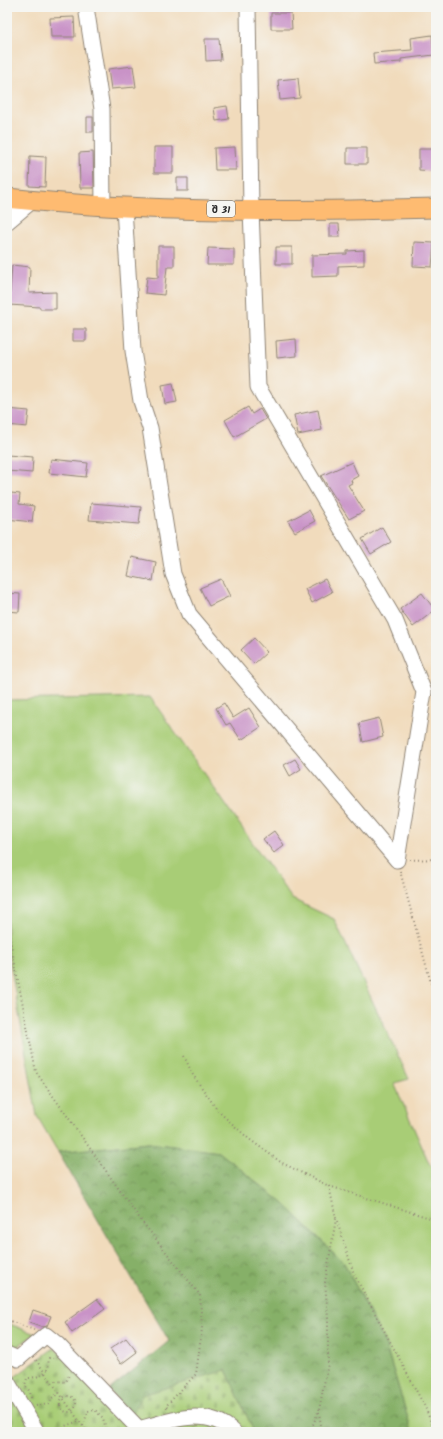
<svg xmlns="http://www.w3.org/2000/svg" width="443" height="1439" font-family="Kalam,'Noto Sans Georgian',sans-serif">
<defs>
<pattern id="forest-crowns" width="20" height="18" patternUnits="userSpaceOnUse"><rect width="20" height="18" fill="#86b067"/><path d="M2 6a3 3 0 1 1 6 0M12 15a3 3 0 1 1 6 0" fill="none" stroke="#6e8f55"/></pattern>
<pattern id="cemetery-stones" width="16" height="16" patternUnits="userSpaceOnUse"><rect width="16" height="16" fill="#a8cd76"/><path d="M2 7V4a2 2 0 0 1 4 0v3zM10 15v-3a2 2 0 0 1 4 0v3z" fill="#91b066"/></pattern>
</defs>
<rect width="100%" height="100%" fill="#f6f6f2"/>
<filter id="ink" filterUnits="userSpaceOnUse"><feTurbulence type="fractalNoise" baseFrequency=".025" numOctaves="2"/><feDisplacementMap in="SourceGraphic" scale="8" xChannelSelector="R" yChannelSelector="G"/><feConvolveMatrix kernelMatrix="1 2 1 2 8 2 1 2 1" color-interpolation-filters="sRGB"/></filter>
<filter id="wash" filterUnits="userSpaceOnUse"><feTurbulence type="fractalNoise" baseFrequency=".012" numOctaves="4" result="noise"/><feDisplacementMap in="SourceGraphic" scale="16" xChannelSelector="R" yChannelSelector="G"/><feGaussianBlur stdDeviation="0.9" result="paint"/><feColorMatrix in="noise" values="0 0 0 0 0 0 0 0 0 0 0 0 0 0 0 0 0 1.4 0 .05"/><feComposite in="paint" operator="in"/></filter>
<g filter="url(#wash)">
<rect width="100%" height="100%" fill="#f1dbbc"/>
<!-- grass -->
<path fill="#a8cd76" stroke="#6a7c50" d="M150 697 292 899 334 919 409 1079 394 1083 429 1163 436 1172V1432H412L385 1343 344 1263 284 1204 219 1152 149 1143 58 1152 37 1116 7 946V700Z
M7 1323 35 1334 11 1351H7Z"/>
<!-- forest -->
<path fill="url(#forest-crowns)" stroke="#586e49" d="M149 1143 219 1152 284 1204 344 1263 385 1343 412 1432H254L226 1370 131 1416 109 1390 169 1341 58 1152Z"/>
<!-- cemetery -->
<path fill="url(#cemetery-stones)" stroke="#6a7c50" d="M54 1348 131 1416 142 1395 226 1370 254 1432H7V1380L12 1379Z"/>
<g id="blocks">
<!-- building -->
<path fill="#c993c7" d="M271 13H291L292 29H271Z
M74 17 75 37H51L50 18Z
M432 35 434 55 401 59V62L374 64 373 53 412 50 411 38Z
M205 39H219L221 60 206 61Z
M133 66 136 87 111 89 108 69Z
M298 78 300 98 280 100 278 80Z
M227 106 229 119 216 121 214 108Z
M87 117H93V132H87Z
M154 147H173V173H154Z
M235 147 236 170H215L214 148Z
M347 148H367V164H347Z
M419 149H435V171L419 170Z
M93 152 94 188H80L79 153Z
M30 156 46 157 45 187 29 186Z
M177 178H188V191H177Z
M330 224H339L340 237H330Z
M414 242 434 243 432 267 413 266Z
M158 246H174V267H167L164 295 145 293 147 277 158 278Z
M276 247H292V264H276Z
M208 248 234 249V265H207Z
M364 250V265L338 266V276L312 277V255L347 254V251Z
M12 265 30 267 29 293 56 292V309H40V307L9 305Z
M73 329H86V341H73Z
M296 339 297 356 277 358 276 341Z
M173 383 177 402 165 404 162 385Z
M248 407 252 414 260 409 266 419 234 437 225 420Z
M7 409 29 411 27 427 7 425Z
M318 410 322 430 298 435 294 415Z
M7 455 33 457 32 473 7 471Z
M51 459 88 463 86 477 49 473Z
M352 462 358 476 351 480 352 483 348 485 364 511 349 519 321 476Z
M11 493 20 494 19 504 34 506 32 522 7 519V503H10Z
M91 503 141 507 139 524 89 520Z
M309 510 315 521 295 532 288 521Z
M382 527 391 542 371 554 362 539Z
M132 557 156 562 153 581 128 576Z
M221 579 230 596 209 606 200 588Z
M325 579 332 592 312 603 305 589Z
M7 593 20 594 19 612 7 611Z
M422 593 435 610 413 627 400 609Z
M254 638 267 652 254 664 241 650Z
M224 703 233 718 249 708 261 727 241 740 230 723 226 725 216 708Z
M379 718 383 737 363 742 359 723Z
M295 759 301 769 290 776 284 765Z
M274 831 284 845 274 853 263 839Z
M97 1299 105 1309 72 1333 65 1322Z
M33 1310 51 1316 47 1326 43 1327 29 1322Z
M126 1338 137 1352 121 1364 110 1349Z"/>
</g>
</g>
<g filter="url(#ink)">
<use href="#blocks" fill-opacity="0" stroke="#8e8374" stroke-width="1"/>
<g fill="none" stroke-linecap="round" stroke-linejoin="round">
<defs>
<path id="minor" d="M86 7 102 109 103 207
M248 7 251 210 258 387 395 620 424 692 397 860
M124 208 133 351 141 401 150 428 173 574 189 614 397 860
M7 222 32 201
M7 1354 18 1359 46 1335 57 1344 139 1429C170 1420 207 1406 234 1432
M7 1381 37 1432"/>
<path id="major" d="M7 198C149 213 293 212 436 208"/>
</defs>
<!-- minor casing -->
<use href="#minor" stroke="#8e8374" stroke-width="17"/>
<!-- major casing -->
<use href="#major" stroke="#8e8374" stroke-width="21"/>
<!-- path -->
<path stroke="#8e8374" stroke-width="2" stroke-dasharray="1 3" stroke-linecap="butt" d="M410 860 436 859
M400 871 436 1001
M7 924 36 1072 140 1219 200 1295 202 1329 196 1374 166 1406 168 1409
M184 1056 193 1075 218 1111 249 1139 282 1163 329 1186 436 1220
M329 1186 336 1218 354 1274 425 1407 435 1432
M7 1320 34 1330
M36 1360 87 1432
M52 1383 56 1381 66 1382 69 1375
M60 1404a8 8 0 1 1 16 0a8 8 0 1 1-16 0Z
M31 1398 30 1392 25 1385 27 1378C34 1378 44 1376 48 1368 49 1365 48 1362 49 1358L53 1359
M36 1406 49 1404 52 1398 59 1393
M319 1412 322 1432
M83 1426 88 1411 95 1410 103 1418 106 1429 109 1432
M65 1432 63 1428 65 1426 79 1421
M310 1432 319 1410 328 1364V1318L325 1282 336 1219"/>
<!-- minor -->
<use href="#minor" stroke="#fff" stroke-width="15"/>
<!-- major -->
<use href="#major" stroke="#febb71" stroke-width="19"/>
</g>
</g>
<g text-anchor="middle" stroke-width="3.5" stroke-linejoin="round" paint-order="stroke">
<!-- shield labels -->
<rect fill="#f6f6f2" stroke="#686867" stroke-width="1" x="207" y="201" width="28" height="16" rx="3"/>
<g font-size="10" font-weight="bold" fill="#2b2b2b">
<text x="221" y="213">შ 31</text>
</g>
</g>
<!-- margin -->
<rect width="443" height="1439" fill="none" stroke="#f6f6f2" stroke-width="24"/>
</svg>
